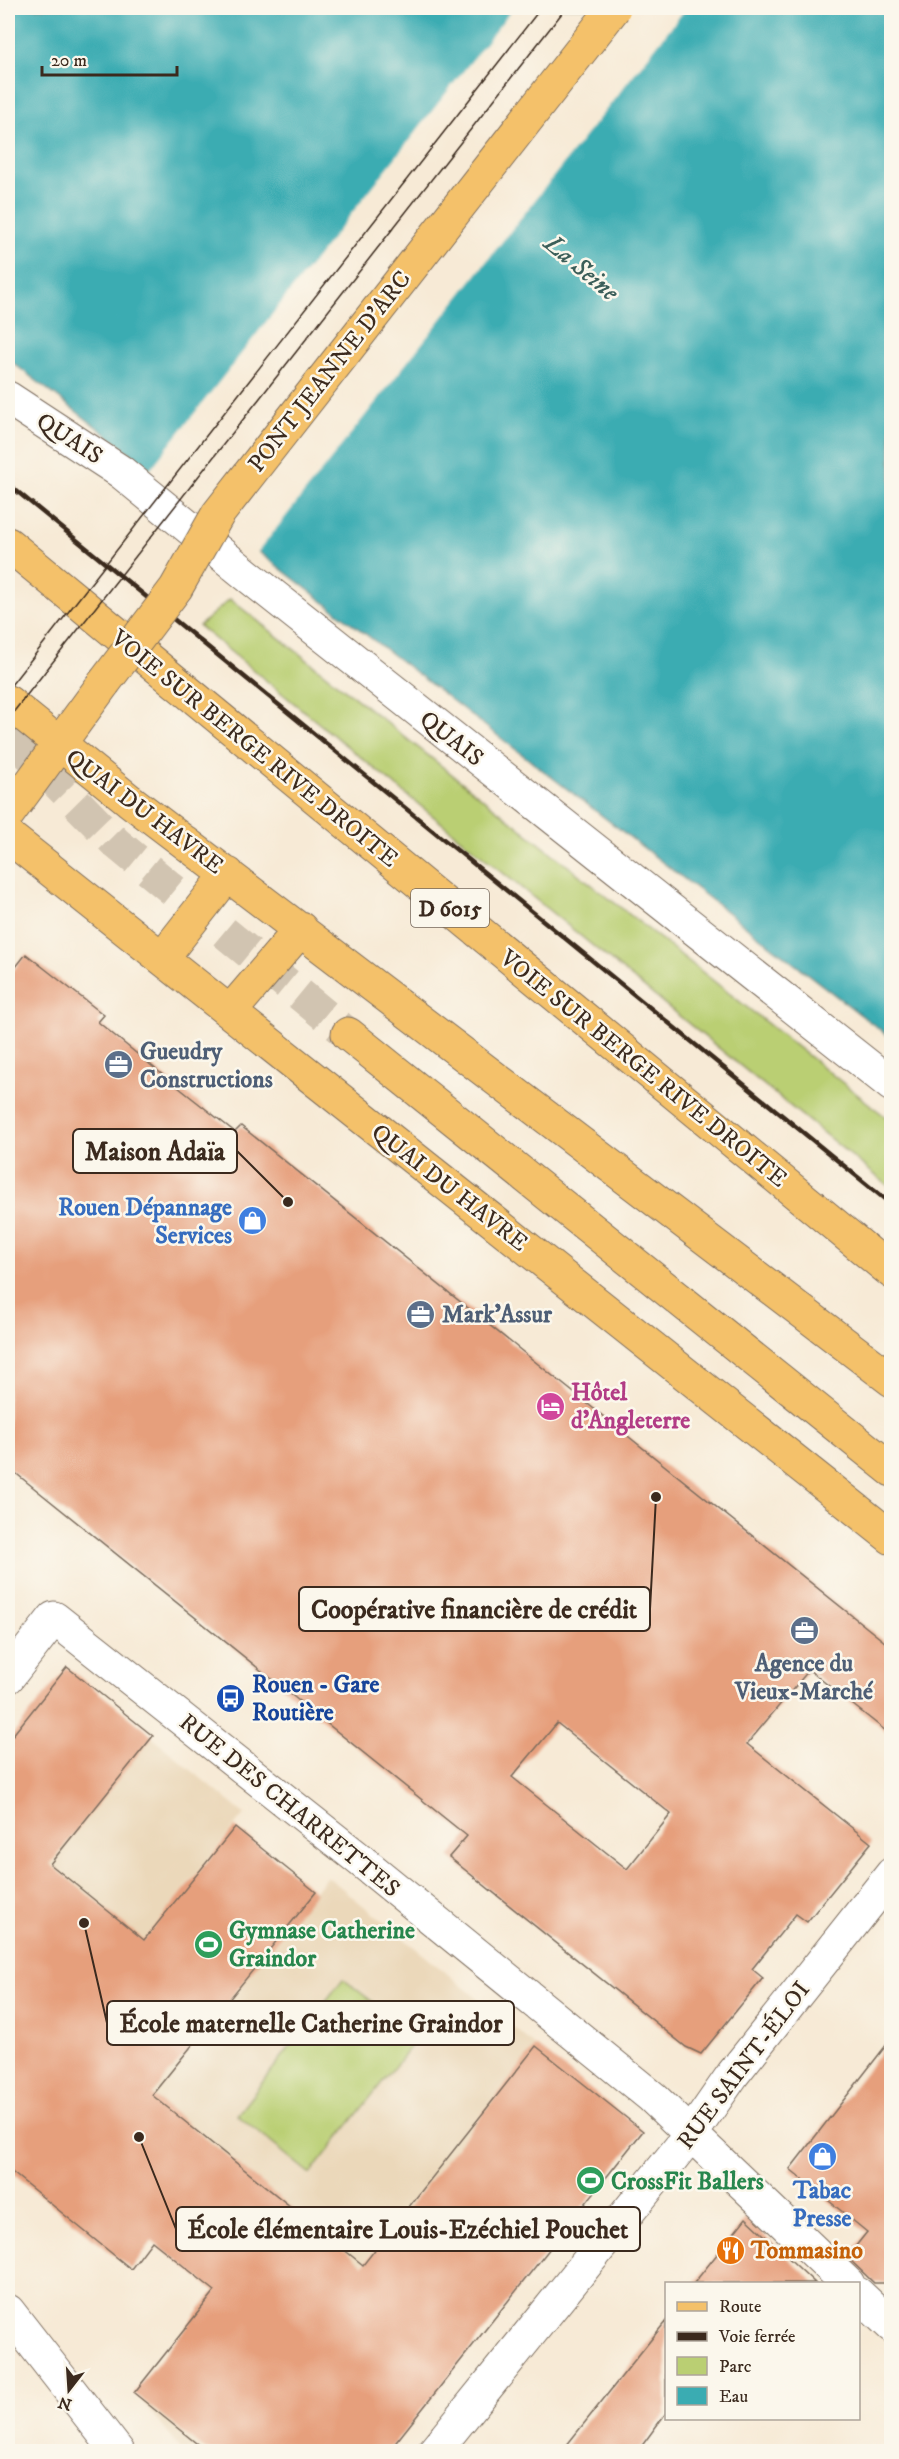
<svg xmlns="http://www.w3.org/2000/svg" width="899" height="2459" font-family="'IM FELL DW Pica',serif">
<rect width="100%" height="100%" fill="#fbf7ec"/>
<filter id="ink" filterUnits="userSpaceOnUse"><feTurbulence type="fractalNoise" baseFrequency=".0167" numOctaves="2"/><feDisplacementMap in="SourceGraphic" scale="12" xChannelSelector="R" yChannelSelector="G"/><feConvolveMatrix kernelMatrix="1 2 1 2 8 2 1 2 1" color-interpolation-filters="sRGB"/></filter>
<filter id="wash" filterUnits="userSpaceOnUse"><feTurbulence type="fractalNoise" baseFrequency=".008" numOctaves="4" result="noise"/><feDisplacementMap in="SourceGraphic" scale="24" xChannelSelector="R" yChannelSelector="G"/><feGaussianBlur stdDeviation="1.35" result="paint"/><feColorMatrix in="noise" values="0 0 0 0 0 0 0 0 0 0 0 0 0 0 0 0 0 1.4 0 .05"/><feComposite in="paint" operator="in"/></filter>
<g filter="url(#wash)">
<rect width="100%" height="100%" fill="#f7ead6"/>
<!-- built -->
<path fill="#ebd8ba" d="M67 1667 244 1814 100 1995 180 2060 327 1876 536 2046 214 2451H182L135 2392 215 2291 153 2241 131 2269 8 2169V1741Z"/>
<!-- green -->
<path fill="#bacf73" stroke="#7a7c48" stroke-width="1.5" d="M230 599 891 1121V1188L199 626Z
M343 1979 418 2037 310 2174 237 2115Z"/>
<!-- water -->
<path fill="#3aacb2" stroke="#3a6b68" stroke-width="1.5" d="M8 8H891V1038L8 359Z"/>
<!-- pier -->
<path fill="#f7ead6" d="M513 8H686L257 553 149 471Z"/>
<g id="blocks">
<!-- building -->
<path fill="#e69f7c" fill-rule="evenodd" d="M26 954 104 1015 98 1022 169 1080 235 1132 241 1126 891 1647V1735L809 1670 747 1744 871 1843 807 1922 796 1914 752 1969 763 1978 701 2054 686 2047 449 1857 467 1836 8 1467V977ZM557 1723 671 1814 627 1869 512 1777Z
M67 1667 153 1736 50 1864 144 1940 235 1827 316 1892 152 2095 363 2265 536 2046 643 2131 389 2451H206L134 2393 215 2291 152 2241 131 2269 8 2169V1741Z
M891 2039V2283H874L847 2257 867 2232 790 2169Z
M746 2218 815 2283H694Z
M666 2321V2413L638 2451H562Z"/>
</g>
</g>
<g filter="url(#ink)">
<use href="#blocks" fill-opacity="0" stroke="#7d6d5e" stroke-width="1.5"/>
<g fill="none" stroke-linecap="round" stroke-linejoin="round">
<!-- major-tunnel -->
<path stroke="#d1c4b1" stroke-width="33" stroke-dasharray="33 16" stroke-linecap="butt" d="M8 733 116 843 348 1034"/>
<defs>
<path id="minor" d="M8 398 121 472 247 575 892 1085
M8 1677 54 1618 354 1855 652 2097 848 2284
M858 2294 892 2326
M8 2311 118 2452
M434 2452 692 2133 733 2074 892 1874"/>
<path id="major" d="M8 544 892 1272
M8 702 129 800 892 1380
M8 814 104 683
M8 836 892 1538
M162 958 228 874
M230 1012 301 929
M348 1034 892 1470"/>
</defs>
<!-- minor casing -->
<use href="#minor" stroke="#7d6d5e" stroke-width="35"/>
<!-- major casing -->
<use href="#major" stroke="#7d6d5e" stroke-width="35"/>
<!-- minor -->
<use href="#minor" stroke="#fff" stroke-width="33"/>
<!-- major -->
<use href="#major" stroke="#f4c16a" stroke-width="33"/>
<!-- tram -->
<path stroke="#3b2a1e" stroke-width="1.5" d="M8 689 541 8
M8 719 566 8"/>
<!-- rail -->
<path stroke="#3b2a1e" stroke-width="4.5" d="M8 484 892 1205"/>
<defs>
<path id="major-bridge" d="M104 683 176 588 218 514 614 8"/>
</defs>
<!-- major-bridge casing -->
<use href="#major-bridge" stroke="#7d6d5e" stroke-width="35" stroke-linecap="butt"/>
<!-- major-bridge -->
<use href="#major-bridge" stroke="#f4c16a" stroke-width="33"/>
</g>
</g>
<!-- icons -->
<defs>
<symbol id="office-disc" viewBox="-11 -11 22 22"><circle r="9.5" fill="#5c6f8a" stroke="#fbf7ec"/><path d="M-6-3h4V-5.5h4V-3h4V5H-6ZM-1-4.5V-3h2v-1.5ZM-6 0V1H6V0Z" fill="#fff"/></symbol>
<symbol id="shop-disc" viewBox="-11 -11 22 22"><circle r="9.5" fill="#3f7fe0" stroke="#fbf7ec"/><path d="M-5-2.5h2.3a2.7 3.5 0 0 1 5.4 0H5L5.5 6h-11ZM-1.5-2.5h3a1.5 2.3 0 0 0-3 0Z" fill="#fff"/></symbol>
<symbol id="hotel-disc" viewBox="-11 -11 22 22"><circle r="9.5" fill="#d1479c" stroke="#fbf7ec"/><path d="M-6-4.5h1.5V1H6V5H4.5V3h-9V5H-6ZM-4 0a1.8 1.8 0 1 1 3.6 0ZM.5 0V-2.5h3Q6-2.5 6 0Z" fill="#fff"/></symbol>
<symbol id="bus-disc" viewBox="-11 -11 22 22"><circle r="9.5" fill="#1a4fb4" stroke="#fbf7ec"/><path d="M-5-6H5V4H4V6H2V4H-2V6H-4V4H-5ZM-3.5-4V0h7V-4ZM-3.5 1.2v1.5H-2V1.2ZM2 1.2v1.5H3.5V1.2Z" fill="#fff"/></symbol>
<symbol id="stadium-disc" viewBox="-11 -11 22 22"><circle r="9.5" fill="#2e9e5b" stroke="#fbf7ec"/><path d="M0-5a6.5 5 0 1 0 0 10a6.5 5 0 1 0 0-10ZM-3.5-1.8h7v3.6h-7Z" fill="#fff"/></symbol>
<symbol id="restaurant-disc" viewBox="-11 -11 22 22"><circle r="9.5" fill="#e8710a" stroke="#fbf7ec"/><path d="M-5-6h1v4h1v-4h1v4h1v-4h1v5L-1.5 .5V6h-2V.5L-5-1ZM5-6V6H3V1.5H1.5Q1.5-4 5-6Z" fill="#fff"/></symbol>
</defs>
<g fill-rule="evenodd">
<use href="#office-disc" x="102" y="1048" width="33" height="33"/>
<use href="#shop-disc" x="236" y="1204" width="33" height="33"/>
<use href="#office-disc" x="404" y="1298" width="33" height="33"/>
<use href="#hotel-disc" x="534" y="1390" width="33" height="33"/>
<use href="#office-disc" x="788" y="1614" width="33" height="33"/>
<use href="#bus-disc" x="214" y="1682" width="33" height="33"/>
<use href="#stadium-disc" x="192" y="1928" width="33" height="33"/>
<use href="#shop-disc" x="806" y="2140" width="33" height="33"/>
<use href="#stadium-disc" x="574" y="2164" width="33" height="33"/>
<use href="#restaurant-disc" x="714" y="2234" width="33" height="33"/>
</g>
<g text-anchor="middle" stroke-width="5" stroke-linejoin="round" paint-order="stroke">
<!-- shield labels -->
<rect fill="#fbf7ec" stroke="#75685c" stroke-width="1.5" x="411" y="889" width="78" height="38" rx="4.5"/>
<g font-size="22" font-weight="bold" fill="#3b2a1e">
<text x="450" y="916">D 6015</text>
</g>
<!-- street labels -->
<g font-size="24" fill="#3b2a1e" stroke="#fbf7ec">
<text transform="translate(329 371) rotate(-52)" y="8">PONT JEANNE D'ARC</text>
<text transform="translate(70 438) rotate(33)" y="8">QUAIS</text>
<text transform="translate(452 738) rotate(38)" y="8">QUAIS</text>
<text transform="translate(255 748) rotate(39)" y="8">VOIE SUR BERGE RIVE DROITE</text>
<text transform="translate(145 811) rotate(37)" y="8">QUAI DU HAVRE</text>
<text transform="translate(644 1068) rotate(39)" y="8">VOIE SUR BERGE RIVE DROITE</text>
<text transform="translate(450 1187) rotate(38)" y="8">QUAI DU HAVRE</text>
<text transform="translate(290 1805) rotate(39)" y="8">RUE DES CHARRETTES</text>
<text transform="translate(743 2065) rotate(-53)" y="8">RUE SAINT-ÉLOI</text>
</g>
<!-- service labels -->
<g font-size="24" font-weight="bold" fill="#4e5e75" stroke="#fbf7ec" text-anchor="start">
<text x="140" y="1059">Gueudry<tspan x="140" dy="28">Constructions</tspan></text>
<text x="442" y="1322">Mark’Assur</text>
<text x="804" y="1671" text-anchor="middle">Agence du<tspan x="804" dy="28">Vieux-Marché</tspan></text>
</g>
<!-- shop labels -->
<g font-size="24" font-weight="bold" fill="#366cbe" stroke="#fbf7ec" text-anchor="end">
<text x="232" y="1215">Rouen Dépannage<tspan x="232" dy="28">Services</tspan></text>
<text x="822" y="2198" text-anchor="middle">Tabac<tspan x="822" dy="28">Presse</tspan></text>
</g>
<!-- hotel labels -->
<g font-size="24" font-weight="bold" fill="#b23c85" stroke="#fbf7ec" text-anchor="start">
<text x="571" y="1400">Hôtel<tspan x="571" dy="28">d'Angleterre</tspan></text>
</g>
<!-- transit labels -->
<g font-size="24" font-weight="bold" fill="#164399" stroke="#fbf7ec" text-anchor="start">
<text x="252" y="1692">Rouen - Gare<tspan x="252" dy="28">Routière</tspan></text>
</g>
<!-- leisure labels -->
<g font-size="24" font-weight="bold" fill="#27864d" stroke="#fbf7ec" text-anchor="start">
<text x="229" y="1938">Gymnase Catherine<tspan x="229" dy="28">Graindor</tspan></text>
<text x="611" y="2189">CrossFit Ballers</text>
</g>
<!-- food labels -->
<g font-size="24" font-weight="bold" fill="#c56008" stroke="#fbf7ec" text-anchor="start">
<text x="751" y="2258">Tommasino</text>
</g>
<!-- water labels -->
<g font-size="26" font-style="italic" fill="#3b5e59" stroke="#fbf7ec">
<text transform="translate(582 267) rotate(40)" y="9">La Seine</text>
</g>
</g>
<!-- callouts -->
<path fill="none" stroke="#3b2a1e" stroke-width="2" d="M288 1202L237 1151M656 1497L650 1609M84 1923L107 2023M139 2137L176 2229"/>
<g fill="#3b2a1e" stroke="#fbf7ec" stroke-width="2">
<circle cx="288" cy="1202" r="6"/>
<circle cx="656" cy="1497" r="6"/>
<circle cx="84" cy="1923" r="6"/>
<circle cx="139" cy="2137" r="6"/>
</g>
<g fill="#fbf7ec" stroke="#3b2a1e" stroke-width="2">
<rect x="73" y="1129" width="164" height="44" rx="6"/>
<rect x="299" y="1587" width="351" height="44" rx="6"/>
<rect x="107" y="2001" width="407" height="44" rx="6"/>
<rect x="176" y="2207" width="464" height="44" rx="6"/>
</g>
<g font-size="26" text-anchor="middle" font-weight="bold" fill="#3b2a1e">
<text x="155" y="1160">Maison Adaïa</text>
<text x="474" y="1618">Coopérative financière de crédit</text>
<text x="311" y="2032">École maternelle Catherine Graindor</text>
<text x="408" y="2238">École élémentaire Louis-Ezéchiel Pouchet</text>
</g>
<!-- margin -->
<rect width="899" height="2459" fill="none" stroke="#fbf7ec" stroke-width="30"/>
<!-- legend -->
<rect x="665" y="2282" width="195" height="138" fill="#fbf7ec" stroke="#aea59a" stroke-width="1.5"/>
<rect x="677" y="2302" width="30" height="9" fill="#f4c16a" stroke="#aea59a" stroke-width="1.5"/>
<text x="719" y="2312" font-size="18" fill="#3b2a1e">Route</text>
<rect x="677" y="2332" width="30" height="9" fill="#3b2a1e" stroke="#aea59a" stroke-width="1.5"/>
<text x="719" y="2342" font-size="18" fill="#3b2a1e">Voie ferrée</text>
<rect x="677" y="2357" width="30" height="18" fill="#bacf73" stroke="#aea59a" stroke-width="1.5"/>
<text x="719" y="2372" font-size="18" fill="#3b2a1e">Parc</text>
<rect x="677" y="2387" width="30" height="18" fill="#3aacb2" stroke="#aea59a" stroke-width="1.5"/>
<text x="719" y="2402" font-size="18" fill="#3b2a1e">Eau</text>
<!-- north arrow -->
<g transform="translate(69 2390) rotate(197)" stroke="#fbf7ec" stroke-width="4.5" paint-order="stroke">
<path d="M0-4.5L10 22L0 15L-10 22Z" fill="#3b2a1e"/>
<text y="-9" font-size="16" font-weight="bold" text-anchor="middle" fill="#3b2a1e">N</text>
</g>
<!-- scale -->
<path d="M42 66v9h135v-9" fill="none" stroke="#3b2a1e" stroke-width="3"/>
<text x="51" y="66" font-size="18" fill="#3b2a1e" stroke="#fbf7ec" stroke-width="4.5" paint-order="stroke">20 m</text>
</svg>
